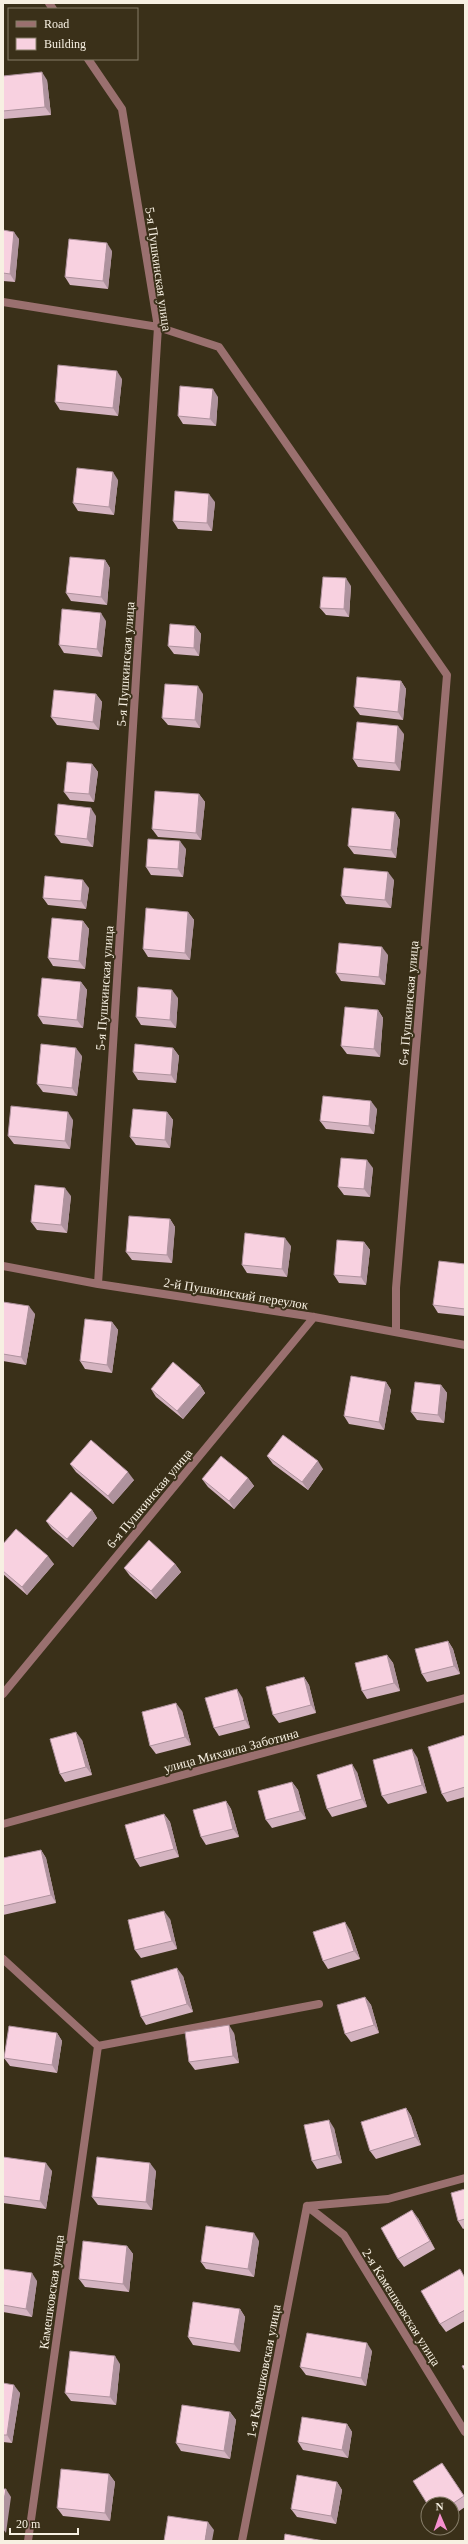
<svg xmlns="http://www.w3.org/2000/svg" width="468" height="2544" font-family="Georgia,serif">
<rect width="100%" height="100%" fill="#3a3019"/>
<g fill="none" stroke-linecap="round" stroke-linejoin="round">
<!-- service -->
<path stroke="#9a706f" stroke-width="8" d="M98 2046 319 2004"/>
<!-- minor -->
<path stroke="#9a706f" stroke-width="8" d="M49 3 53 9
M88 59 122 109 158 327 98 1284
M3 302 158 327 219 347 447 675 396 1288V1332
M3 1266 98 1284 314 1317 465 1345
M3 1694 314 1317
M3 1824 465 1698
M3 1959 98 2046 28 2541
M307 2206 344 2235 465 2432
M307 2206 388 2199 465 2178
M242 2541 307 2206"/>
</g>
<!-- wall -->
<path fill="#d5b4c1" d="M3 76 47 80 51 115 3 119Z
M3 230 19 239 15 282 3 281Z
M112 251 108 289 70 285 65 277Z
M122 379 118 416 60 410 55 402Z
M218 397 216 426 183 424 178 416Z
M118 480 114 515 78 511 73 503Z
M215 502 212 531 178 529 173 521Z
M105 560 110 568 107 605 71 601 66 593Z
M351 586 349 617 326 615 320 608Z
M106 621 102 657 64 653 59 645Z
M195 626 201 634 199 656 174 654 168 646Z
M401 681 406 689 403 720 360 715 354 707Z
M96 694 102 702 99 730 57 725 51 717Z
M203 694 200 728 168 725 162 718Z
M404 734 400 771 358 767 353 759Z
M92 764 98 772 94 802 70 800 64 792Z
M199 794 205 802 201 840 158 837 152 829Z
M395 812 400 820 396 858 354 854 348 846Z
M96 816 93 847 61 843 55 835Z
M186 849 183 877 151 875 146 867Z
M394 880 391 908 346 904 341 896Z
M89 888 86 909 48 905 43 898Z
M188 912 194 920 190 960 148 957 143 949Z
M83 921 89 929 85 969 53 966 48 958Z
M388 955 385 985 341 981 336 973Z
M81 982 87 990 83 1028 43 1024 38 1016Z
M178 998 176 1028 141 1025 136 1017Z
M378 1010 383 1018 380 1057 347 1054 341 1046Z
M173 1048 179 1056 176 1083 138 1080 133 1072Z
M82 1056 77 1096 43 1092 37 1084Z
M377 1109 374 1134 326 1129 320 1121Z
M167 1112 173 1120 170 1148 136 1145 130 1137Z
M73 1120 70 1149 14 1144 8 1136Z
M373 1168 370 1197 344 1195 338 1187Z
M71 1196 67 1233 37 1230 31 1222Z
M170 1219 175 1227 172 1263 132 1260 126 1252Z
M364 1242 370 1250 366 1285 339 1283 334 1275Z
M291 1246 287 1277 247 1273 242 1265Z
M465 1264V1316L438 1313 433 1305Z
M3 1302 35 1314 26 1365 3 1361Z
M112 1322 118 1330 112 1373 85 1369 80 1361Z
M386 1382 391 1390 384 1430 349 1424 344 1416Z
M200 1385 205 1393 183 1419 156 1397 151 1389Z
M441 1385 447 1393 444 1423 417 1420 411 1412Z
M267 1456 323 1469 308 1490 273 1464Z
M70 1464 134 1480 113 1504 76 1472Z
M248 1478 254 1486 234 1509 208 1487 202 1479Z
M92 1510 97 1518 73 1547 52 1529 46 1521Z
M3 1544 54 1564 27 1595 3 1574Z
M175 1564 181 1572 156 1599 130 1576 124 1568Z
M448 1641 453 1649 460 1674 427 1682 422 1674Z
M387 1655 393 1663 400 1691 367 1699 362 1691Z
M304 1677 309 1685 316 1713 279 1723 273 1715Z
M242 1697 250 1728 219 1736 214 1728Z
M182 1711 191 1745 156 1754 150 1746Z
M465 1735V1797L447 1802 442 1794Z
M82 1740 92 1775 65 1782 60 1774Z
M417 1757 427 1793 388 1804 382 1796Z
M357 1772 367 1807 332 1817 327 1809Z
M292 1782 298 1790 306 1819 272 1828 266 1820Z
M226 1801 231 1809 239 1837 206 1845 201 1837Z
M164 1814 170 1822 179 1857 140 1867 135 1859Z
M41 1850 46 1858 56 1903 3 1915V1858Z
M170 1919 177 1949 141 1958 135 1950Z
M350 1930 360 1959 328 1969 323 1961Z
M183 1976 193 2012 146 2025 141 2017Z
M365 1997 371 2005 379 2033 351 2042 345 2034Z
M57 2033 62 2041 57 2073 10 2066 4 2058Z
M234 2033 239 2063 195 2070 189 2062Z
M406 2108 411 2116 421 2145 376 2159 370 2151Z
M334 2128 342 2163 317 2169 312 2161Z
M3 2157 52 2171 46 2209 3 2203Z
M156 2171 152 2210 98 2205 92 2197Z
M465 2189V2228L463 2229 458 2221Z
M418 2218 435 2249 404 2267 398 2259Z
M259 2241 254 2277 206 2269 201 2262Z
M127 2246 133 2254 129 2292 85 2287 79 2279Z
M3 2269 37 2281 32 2317 3 2312Z
M465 2276V2321L446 2332 440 2324Z
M240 2309 245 2317 240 2352 193 2345 188 2337Z
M372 2351 366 2386 306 2375 300 2367Z
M120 2364 116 2405 71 2401 65 2393Z
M3 2383 20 2393 12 2443 3 2442Z
M230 2412 236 2420 230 2459 181 2451 176 2443Z
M347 2424 352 2432 348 2458 303 2450 298 2442Z
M442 2463 465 2497V2507L452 2516V2504Z
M109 2474 115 2482 110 2521 63 2516 57 2508Z
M337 2482 342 2490 336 2524 297 2517 291 2509Z"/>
<!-- shaded-wall -->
<path fill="#ae929d" d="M42 72 47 80 51 115 45 107Z
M14 232 19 239 15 282 10 274Z
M107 243 112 251 108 289 103 281Z
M117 371 122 379 118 416 113 408Z
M213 389 218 397 216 426 210 419Z
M113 472 118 480 114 515 109 507Z
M209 494 215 502 212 531 207 523Z
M105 560 110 568 107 605 101 597Z
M346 578 351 586 349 617 344 609Z
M101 613 106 621 102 657 97 649Z
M195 626 201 634 199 656 194 648Z
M401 681 406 689 403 720 398 712Z
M198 686 203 694 200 728 195 720Z
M96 694 102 702 99 730 93 722Z
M398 726 404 734 400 771 395 763Z
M92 764 98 772 94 802 89 794Z
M199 794 205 802 201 840 196 833Z
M91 808 96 816 93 847 87 839Z
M395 812 400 820 396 858 391 850Z
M180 841 186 849 183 877 178 869Z
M388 872 394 880 391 908 385 900Z
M83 880 89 888 86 909 81 901Z
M188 912 194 920 190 960 185 953Z
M83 921 89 929 85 969 79 961Z
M382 947 388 955 385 985 379 977Z
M81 982 87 990 83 1028 77 1020Z
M172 990 178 998 176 1028 170 1020Z
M378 1010 383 1018 380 1057 374 1049Z
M76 1048 82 1056 77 1096 72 1088Z
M173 1048 179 1056 176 1083 171 1075Z
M371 1101 377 1109 374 1134 369 1126Z
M68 1112 73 1120 70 1149 65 1141Z
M167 1112 173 1120 170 1148 165 1140Z
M367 1160 373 1168 370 1197 364 1189Z
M65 1188 71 1196 67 1233 61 1225Z
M170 1219 175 1227 172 1263 167 1255Z
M285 1238 291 1246 287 1277 282 1269Z
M364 1242 370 1250 366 1285 361 1277Z
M29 1306 35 1314 26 1365 21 1357Z
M112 1322 118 1330 112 1373 107 1365Z
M386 1382 391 1390 384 1430 379 1422Z
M200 1385 205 1393 183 1419 177 1411Z
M441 1385 447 1393 444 1423 438 1415Z
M318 1461 323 1469 308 1490 302 1482Z
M128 1472 134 1480 113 1504 108 1496Z
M248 1478 254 1486 234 1509 229 1501Z
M92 1510 97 1518 73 1547 67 1539Z
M48 1556 54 1564 27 1595 22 1587Z
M175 1564 181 1572 156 1599 151 1591Z
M448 1641 453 1649 460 1674 454 1666Z
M387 1655 393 1663 400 1691 394 1683Z
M304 1677 309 1685 316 1713 311 1705Z
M237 1689 242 1697 250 1728 245 1720Z
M176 1703 182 1711 191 1745 185 1737Z
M76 1732 82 1740 92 1775 86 1767Z
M412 1749 417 1757 427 1793 422 1785Z
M352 1764 357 1772 367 1807 362 1799Z
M292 1782 298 1790 306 1819 300 1811Z
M226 1801 231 1809 239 1837 233 1829Z
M164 1814 170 1822 179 1857 174 1849Z
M41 1850 46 1858 56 1903 51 1895Z
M164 1911 170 1919 177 1949 172 1941Z
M345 1922 350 1930 360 1959 354 1951Z
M177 1968 183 1976 193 2012 187 2004Z
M365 1997 371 2005 379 2033 374 2025Z
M229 2025 234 2033 239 2063 233 2056Z
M57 2033 62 2041 57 2073 52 2065Z
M406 2108 411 2116 421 2145 415 2137Z
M329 2120 334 2128 342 2163 337 2155Z
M46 2163 52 2171 46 2209 40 2201Z
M150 2163 156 2171 152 2210 146 2202Z
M412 2210 418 2218 435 2249 430 2241Z
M254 2233 259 2241 254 2277 248 2269Z
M127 2246 133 2254 129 2292 123 2284Z
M32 2273 37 2281 32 2317 26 2309Z
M240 2309 245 2317 240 2352 234 2344Z
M367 2343 372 2351 366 2386 361 2378Z
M115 2356 120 2364 116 2405 110 2397Z
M14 2385 20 2393 12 2443 7 2435Z
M230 2412 236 2420 230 2459 224 2451Z
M347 2424 352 2432 348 2458 342 2450Z
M109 2474 115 2482 110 2521 105 2513Z
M337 2482 342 2490 336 2524 331 2516Z
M6 2489 11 2497 6 2533 3 2529V2506Z
M208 2522 214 2530 212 2541H205Z"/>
<!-- building -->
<path fill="#f8d1e0" stroke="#ae929d" d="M42 72 45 107 3 111V76Z
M3 230 14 232 10 274 3 273Z
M69 239 107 243 103 281 65 277Z
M58 365 117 371 113 408 55 402Z
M180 386 213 389 210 419 178 416Z
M77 468 113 472 109 507 73 503Z
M175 491 209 494 207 523 173 521Z
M70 557 105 560 101 597 66 593Z
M323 577 346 578 344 609 320 608Z
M62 609 101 613 97 649 59 645Z
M170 624 195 626 194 648 168 646Z
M357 677 401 681 398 712 354 707Z
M165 684 198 686 195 720 162 718Z
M54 690 96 694 93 722 51 717Z
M357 722 398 726 395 763 353 759Z
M67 762 92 764 89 794 64 792Z
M155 791 199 794 196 833 152 829Z
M58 804 91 808 87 839 55 835Z
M352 808 395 812 391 850 348 846Z
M148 839 180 841 178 869 146 867Z
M344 868 388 872 385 900 341 896Z
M45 876 83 880 81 901 43 898Z
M146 908 188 912 185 953 143 949Z
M52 918 83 921 79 961 48 958Z
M339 943 382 947 379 977 336 973Z
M42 978 81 982 77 1020 38 1016Z
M138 987 172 990 170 1020 136 1017Z
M345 1007 378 1010 374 1049 341 1046Z
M41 1044 76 1048 72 1088 37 1084Z
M135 1044 173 1048 171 1075 133 1072Z
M323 1096 371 1101 369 1126 320 1121Z
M11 1106 68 1112 65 1141 8 1136Z
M133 1109 167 1112 165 1140 130 1137Z
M341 1158 367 1160 364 1189 338 1187Z
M35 1185 65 1188 61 1225 31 1222Z
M129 1216 170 1219 167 1255 126 1252Z
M245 1233 285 1238 282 1269 242 1265Z
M337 1240 364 1242 361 1277 334 1275Z
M439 1261 465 1264V1309L433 1305Z
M3 1302 29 1306 21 1357 3 1354Z
M85 1319 112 1322 107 1365 80 1361Z
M173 1362 200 1385 177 1411 151 1389Z
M351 1376 386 1382 379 1422 344 1416Z
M415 1382 441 1385 438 1415 411 1412Z
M283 1435 318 1461 302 1482 267 1456Z
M91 1440 128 1472 108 1496 70 1464Z
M221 1456 248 1478 229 1501 202 1479Z
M71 1492 92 1510 67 1539 46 1521Z
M16 1529 48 1556 22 1587 3 1571V1544Z
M149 1540 175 1564 151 1591 124 1568Z
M448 1641 454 1666 422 1674 415 1649Z
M387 1655 394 1683 362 1691 355 1663Z
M304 1677 311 1705 273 1715 266 1687Z
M237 1689 245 1720 214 1728 205 1698Z
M176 1703 185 1737 150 1746 142 1712Z
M76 1732 86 1767 60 1774 50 1739Z
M465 1735V1787L442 1794 428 1747Z
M412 1749 422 1785 382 1796 373 1760Z
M352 1764 362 1799 327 1809 317 1775Z
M292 1782 300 1811 266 1820 258 1791Z
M226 1801 233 1829 201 1837 193 1810Z
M164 1814 174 1849 135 1859 125 1825Z
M41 1850 51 1895 3 1906V1858Z
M164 1911 172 1941 135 1950 128 1920Z
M345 1922 354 1951 323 1961 313 1932Z
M177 1968 187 2004 141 2017 131 1981Z
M365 1997 374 2025 345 2034 337 2005Z
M229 2025 233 2056 189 2062 185 2032Z
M9 2026 57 2033 52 2065 4 2058Z
M406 2108 415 2137 370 2151 361 2122Z
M329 2120 337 2155 312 2161 304 2125Z
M3 2157 46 2163 40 2201 3 2196Z
M97 2157 150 2163 146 2202 92 2197Z
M465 2189V2219L458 2221 451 2193Z
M412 2210 430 2241 398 2259 381 2228Z
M206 2226 254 2233 248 2269 201 2262Z
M83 2241 127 2246 123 2284 79 2279Z
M3 2269 32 2273 26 2309 3 2305Z
M460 2269 465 2278V2310L440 2324 421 2291Z
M193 2302 240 2309 234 2344 188 2337Z
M307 2333 367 2343 361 2378 300 2367Z
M70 2351 115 2356 110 2397 65 2393Z
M465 2365V2371L462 2366Z
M3 2383 14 2385 7 2435H3Z
M182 2405 230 2412 224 2451 176 2443Z
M302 2417 347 2424 342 2450 298 2442Z
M442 2463 464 2496 452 2504H428V2505L413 2481Z
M61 2469 109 2474 105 2513 57 2508Z
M297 2475 337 2482 331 2516 291 2509Z
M3 2489H6L3 2506Z
M168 2516 208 2522 205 2541H164Z
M285 2534 324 2541H284Z"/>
<g text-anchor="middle" stroke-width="4" stroke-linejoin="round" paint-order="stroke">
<!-- street labels -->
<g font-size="13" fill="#f7f0e2" stroke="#3a3019">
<text transform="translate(159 269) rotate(82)" y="5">5-я Пушкинская улица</text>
<text transform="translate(125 664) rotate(-86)" y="5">5-я Пушкинская улица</text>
<text transform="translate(104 988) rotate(-86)" y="5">5-я Пушкинская улица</text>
<text transform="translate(408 1003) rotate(-85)" y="5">6-я Пушкинская улица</text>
<text transform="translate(236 1293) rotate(9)" y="5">2-й Пушкинский переулок</text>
<text transform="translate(149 1498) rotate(-50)" y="5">6-я Пушкинская улица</text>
<text transform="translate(231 1750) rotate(-15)" y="5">улица Михаила Заботина</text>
<text transform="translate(51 2292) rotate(-82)" y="5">Камешковская улица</text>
<text transform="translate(402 2307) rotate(58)" y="5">2-я Камешковская улица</text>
<text transform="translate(263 2371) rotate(-79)" y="5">1-я Камешковская улица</text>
</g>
</g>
<!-- border -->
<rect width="468" height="2544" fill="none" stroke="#f7f0e2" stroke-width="8"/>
<!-- legend -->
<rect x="8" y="8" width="130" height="52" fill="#3a3019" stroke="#867d69"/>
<rect x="16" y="21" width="20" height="6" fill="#9a706f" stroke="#867d69"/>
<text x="44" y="28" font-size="12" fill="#f7f0e2">Road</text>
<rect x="16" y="38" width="20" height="12" fill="#f8d1e0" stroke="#867d69"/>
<text x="44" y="48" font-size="12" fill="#f7f0e2">Building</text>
<!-- north arrow -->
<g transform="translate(440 2516) rotate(358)"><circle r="19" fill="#3a3019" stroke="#867d69"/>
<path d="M0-3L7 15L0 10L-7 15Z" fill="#f690cf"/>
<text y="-6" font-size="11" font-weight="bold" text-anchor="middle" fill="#f7f0e2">N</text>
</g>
<!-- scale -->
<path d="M10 2528v6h68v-6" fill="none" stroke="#f7f0e2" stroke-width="2"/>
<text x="16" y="2528" font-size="12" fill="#f7f0e2" stroke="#3a3019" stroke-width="3" paint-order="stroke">20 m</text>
</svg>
